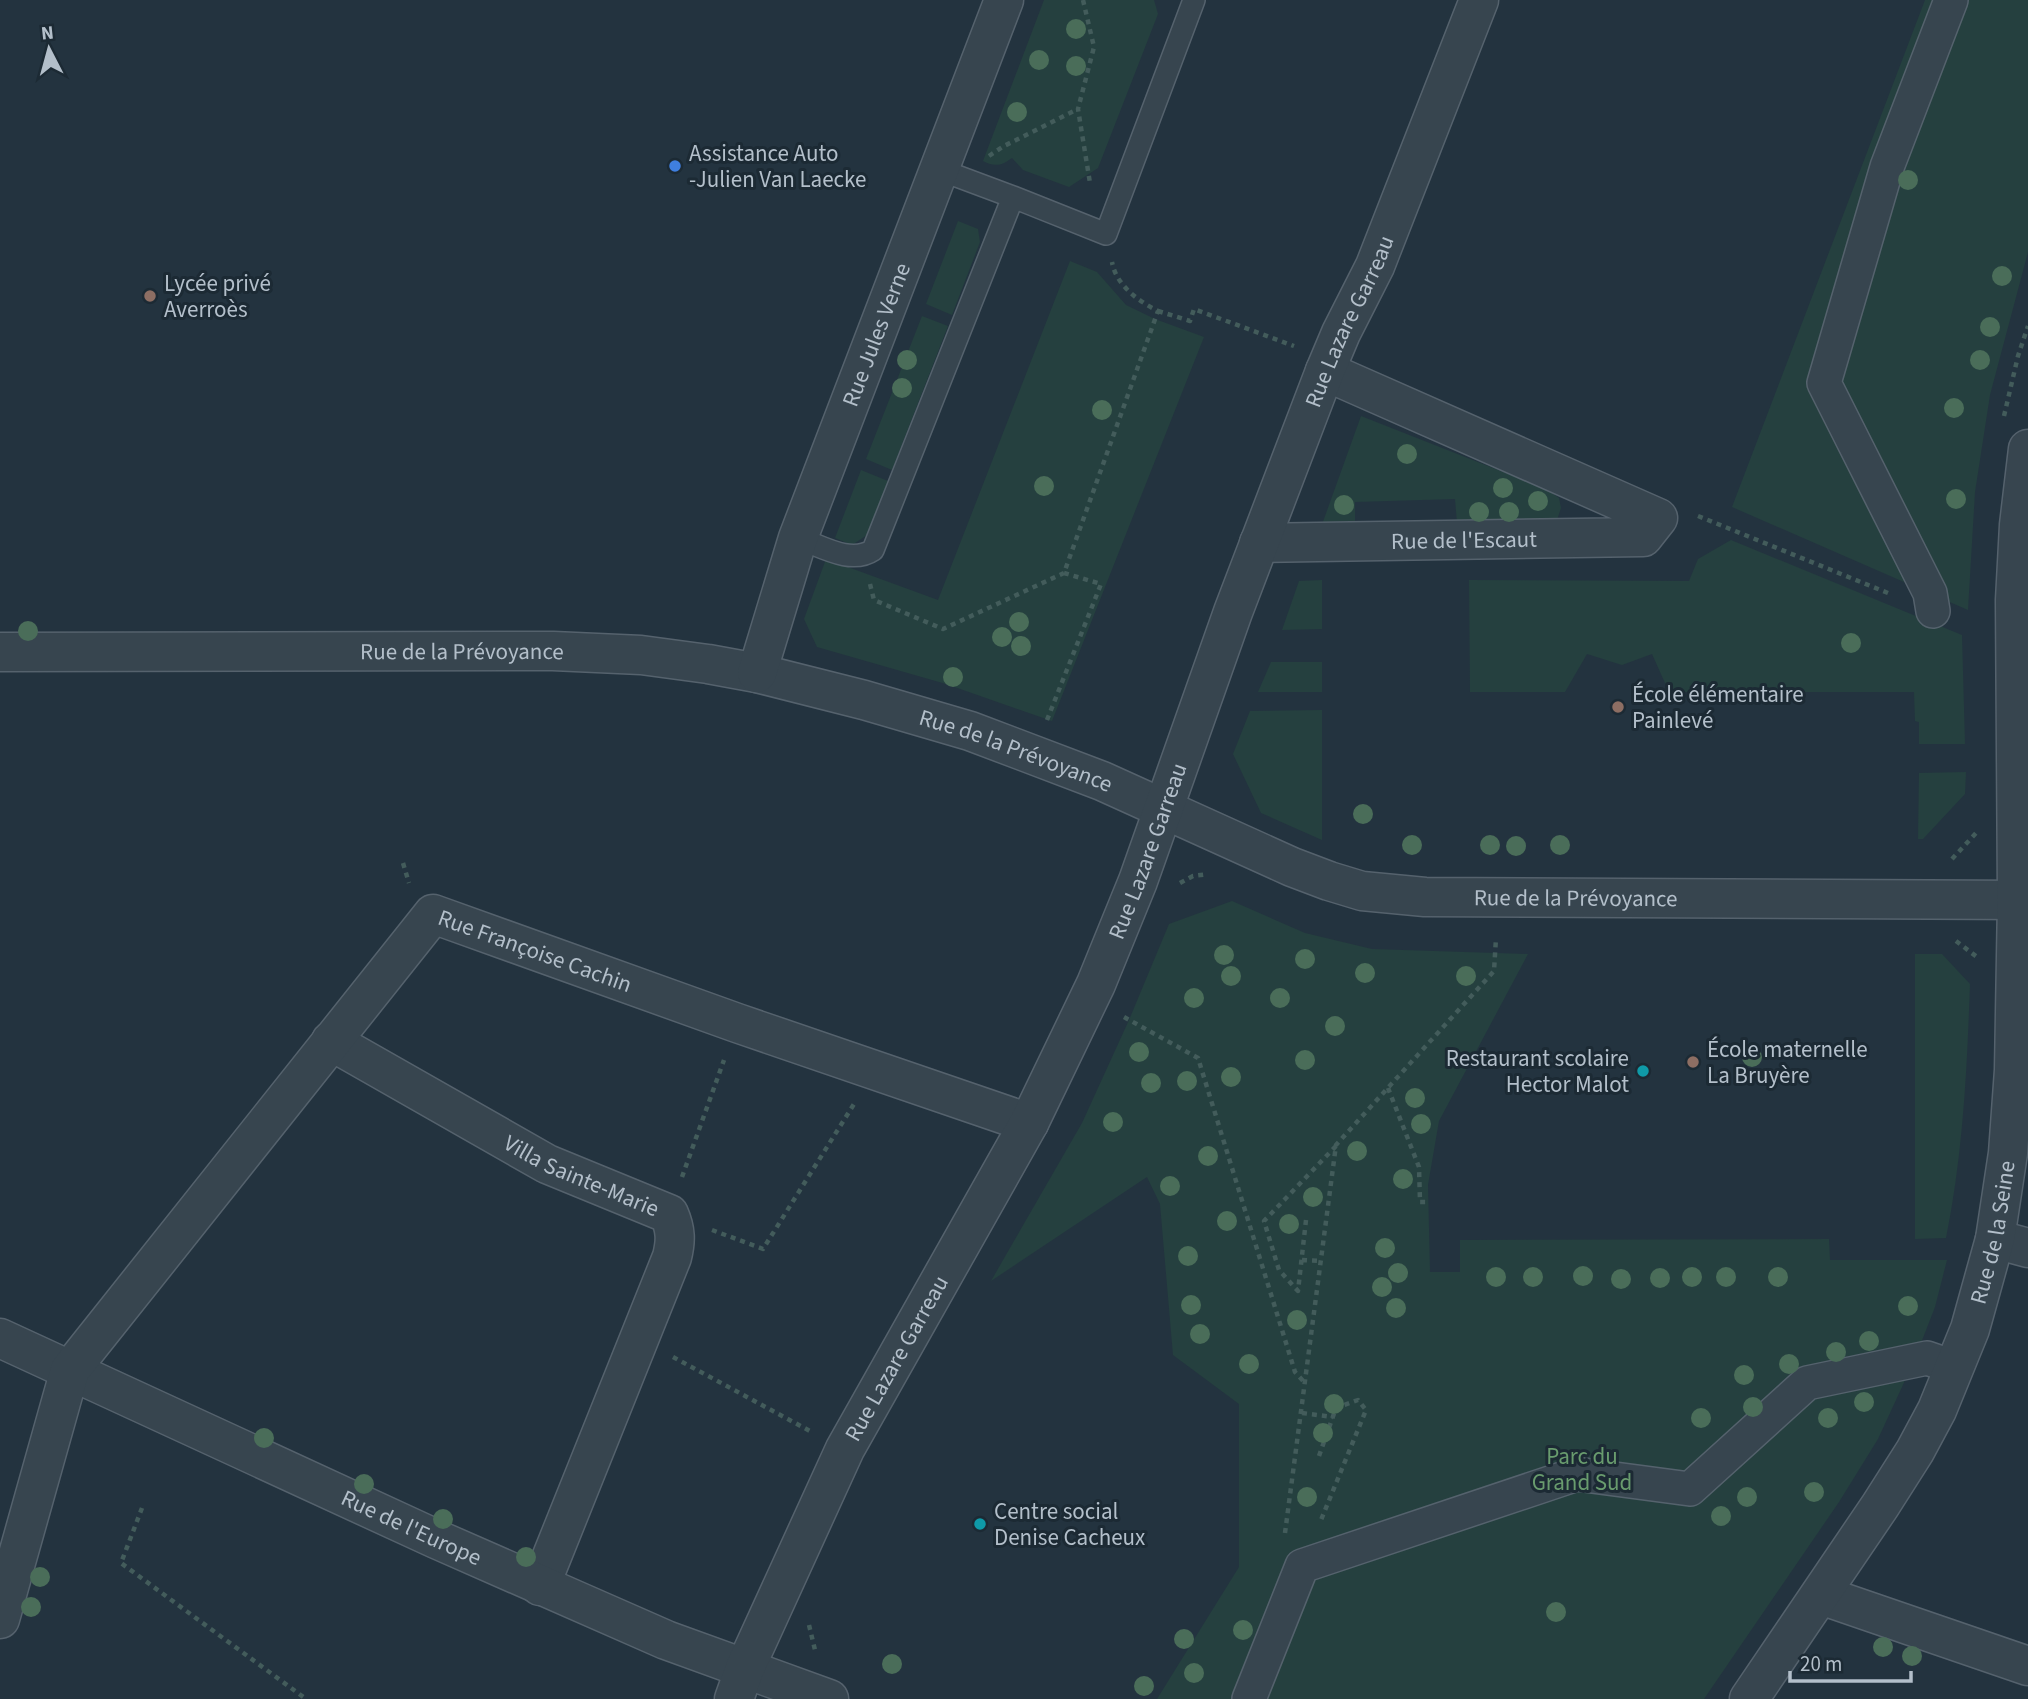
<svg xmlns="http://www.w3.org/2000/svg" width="2028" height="1699" font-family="'Source Sans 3',sans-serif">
<rect width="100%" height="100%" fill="#23333f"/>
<!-- green -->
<path fill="#25403f" d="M1044 0H1154L1158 14 1098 168 1069 187 1023 170 1012 158C1001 166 995 167 983 161Z
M1925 0H2028V252L1990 395 1975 492 1968 610 1732 507Z
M958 221 978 229 980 242 952 315 926 304Z
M1070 261 1097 272 1126 305 1155 319 1204 337 1052 721 946 684 817 647 804 619 826 559 938 600Z
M922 316 948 326 892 470 866 459Z
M1361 416 1546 489 1559 498 1561 508 1557 520 1457 523 1455 499 1355 502V528L1320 530Z
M861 470 888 481 867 535 852 545 835 538Z
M1731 540 1962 635 1965 744H1919V722L1915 721 1914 692H1669L1652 654 1622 665 1587 654 1565 692H1470L1469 580 1689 581 1698 559Z
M1322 580V629L1282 630 1299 581Z
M1271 662H1322V692H1258Z
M1322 710V840L1261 813 1233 754 1250 711Z
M1966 772 1965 794 1923 839H1918L1919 773Z
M1232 901 1305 933 1372 949 1528 954 1439 1121 1428 1185 1430 1272H1460V1240L1829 1239 1830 1260H1947L1935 1307 1914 1361 1878 1439 1839 1502 1704 1699H1157L1239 1567V1404L1173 1355 1160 1204 1147 1177 991 1281 1082 1123 1129 1020 1169 924Z
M1915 954H1942L1970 984C1967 1070 1963 1154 1946 1238L1915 1239Z"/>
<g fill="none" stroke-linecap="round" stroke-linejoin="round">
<defs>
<path id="service" d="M1013 197 1106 234 1194 0
M798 538C821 546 851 565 873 550L1013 197 938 169"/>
<path id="pedestrian" d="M1933 611 1930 593 1824 383 1887 167 1951 0
M1249 1699 1302 1566 1577 1474 1690 1489 1807 1383 1927 1358 1956 1368"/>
<g id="minor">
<path id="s1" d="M1259 543 1643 537 1658 518 1325 371"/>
<path id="s2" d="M0 652 553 651 641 655 708 664 757 673 864 700 970 731 1102 781 1292 867 1329 881 1362 891 1425 897 2028 900"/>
<path id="s3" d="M757 673 798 538 1004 0"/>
<path id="s4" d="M331 1041 547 1164 669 1214C676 1230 676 1241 672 1257L540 1586"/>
<path d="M1995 1239 2028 1248"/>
<path id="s5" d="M0 1338 436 1539 666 1640 829 1699"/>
<path d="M1821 1595 2028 1666"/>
<path id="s6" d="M0 1619 70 1370 433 914 737 1023 1029 1123"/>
<path id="s7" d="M734 1699 745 1668 845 1449 1029 1123 1096 984 1138 881 1233 612 1325 371 1341 333 1375 266 1479 0"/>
<path id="s8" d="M1749 1699 1880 1506 1915 1451 1937 1410 1970 1329 1995 1239 2008 1153 2014 1070 2017 900 2015 600 2019 525 2028 449"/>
</g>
</defs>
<!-- service casing -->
<use href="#service" stroke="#55626d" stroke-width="24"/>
<!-- pedestrian casing -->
<use href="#pedestrian" stroke="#55626d" stroke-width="36"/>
<!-- minor casing -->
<use href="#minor" stroke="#55626d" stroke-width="41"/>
<!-- path -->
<path stroke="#435c5b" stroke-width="4.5" stroke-dasharray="5 5" stroke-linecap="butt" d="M1083 0 1094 47 1078 109 1090 183
M989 156 1004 146 1078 109
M1158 311 1190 321 1194 309 1294 346
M2004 416 2018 356 2028 326
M1698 516 1888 593
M870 584 874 600 943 629 1064 573
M1047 720 1101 584 1064 573 1158 311C1138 301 1116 285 1112 262
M1952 859 1977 832
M403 863 409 883
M1180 883 1193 876 1208 874
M1956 941 1977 957
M1124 1017 1198 1058 1295 1372 1305 1383
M1388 1088 1419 1167 1420 1202H1428
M682 1177 724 1060
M1306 1220 1298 1291 1279 1270 1264 1221 1336 1146
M712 1230 763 1249 854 1104
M1302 1260 1321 1261
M673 1357 810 1431
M1302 1413 1333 1417
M1319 1456 1336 1408 1358 1400 1366 1410 1321 1520
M142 1508 121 1563 306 1699
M1285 1533 1336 1145 1494 971 1496 938
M809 1625 815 1650"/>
<!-- service -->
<use href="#service" stroke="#37454f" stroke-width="21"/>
<!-- pedestrian -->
<use href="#pedestrian" stroke="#37454f" stroke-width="33"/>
<!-- minor -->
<use href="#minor" stroke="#37454f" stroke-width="38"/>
</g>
<!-- trees -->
<g fill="#4a6d59">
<circle cx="1076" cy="29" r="10"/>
<circle cx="1039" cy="60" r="10"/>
<circle cx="1076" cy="66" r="10"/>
<circle cx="1017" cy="112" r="10"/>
<circle cx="1908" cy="180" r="10"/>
<circle cx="2002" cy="276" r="10"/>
<circle cx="1990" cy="327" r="10"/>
<circle cx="907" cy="360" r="10"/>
<circle cx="1980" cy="360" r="10"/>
<circle cx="902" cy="388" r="10"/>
<circle cx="1954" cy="408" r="10"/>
<circle cx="1102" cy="410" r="10"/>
<circle cx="1407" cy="454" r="10"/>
<circle cx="1044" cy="486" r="10"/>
<circle cx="1503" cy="488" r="10"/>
<circle cx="1956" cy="499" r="10"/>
<circle cx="1538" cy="501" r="10"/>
<circle cx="1344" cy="505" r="10"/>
<circle cx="1479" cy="512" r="10"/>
<circle cx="1509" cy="512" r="10"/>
<circle cx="1019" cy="622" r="10"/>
<circle cx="28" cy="631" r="10"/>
<circle cx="1002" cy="637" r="10"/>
<circle cx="1851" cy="643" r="10"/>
<circle cx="1021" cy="646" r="10"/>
<circle cx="953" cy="677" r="10"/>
<circle cx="1363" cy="814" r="10"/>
<circle cx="1412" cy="845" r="10"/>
<circle cx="1490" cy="845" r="10"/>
<circle cx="1560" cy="845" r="10"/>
<circle cx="1516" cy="846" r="10"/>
<circle cx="1224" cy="955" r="10"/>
<circle cx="1305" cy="959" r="10"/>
<circle cx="1365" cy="973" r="10"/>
<circle cx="1231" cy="976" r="10"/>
<circle cx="1466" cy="976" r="10"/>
<circle cx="1194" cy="998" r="10"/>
<circle cx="1280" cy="998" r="10"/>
<circle cx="1335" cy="1026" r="10"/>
<circle cx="1139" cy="1052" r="10"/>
<circle cx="1752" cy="1057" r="10"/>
<circle cx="1305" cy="1060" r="10"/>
<circle cx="1231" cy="1077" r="10"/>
<circle cx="1187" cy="1081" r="10"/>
<circle cx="1151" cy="1083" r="10"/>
<circle cx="1415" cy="1098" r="10"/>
<circle cx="1113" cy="1122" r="10"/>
<circle cx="1421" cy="1124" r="10"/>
<circle cx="1357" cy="1151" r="10"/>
<circle cx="1208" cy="1156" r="10"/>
<circle cx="1403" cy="1179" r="10"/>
<circle cx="1170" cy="1186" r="10"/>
<circle cx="1313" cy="1197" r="10"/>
<circle cx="1227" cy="1221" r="10"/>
<circle cx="1289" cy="1224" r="10"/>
<circle cx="1385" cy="1248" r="10"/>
<circle cx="1188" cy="1256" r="10"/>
<circle cx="1398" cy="1273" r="10"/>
<circle cx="1583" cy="1276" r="10"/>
<circle cx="1496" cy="1277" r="10"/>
<circle cx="1533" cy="1277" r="10"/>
<circle cx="1692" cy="1277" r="10"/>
<circle cx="1726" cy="1277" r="10"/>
<circle cx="1778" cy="1277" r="10"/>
<circle cx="1660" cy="1278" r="10"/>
<circle cx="1621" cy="1279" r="10"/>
<circle cx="1382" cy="1287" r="10"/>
<circle cx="1191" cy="1305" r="10"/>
<circle cx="1908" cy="1306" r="10"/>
<circle cx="1396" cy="1308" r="10"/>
<circle cx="1297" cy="1320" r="10"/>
<circle cx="1200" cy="1334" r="10"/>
<circle cx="1869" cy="1341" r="10"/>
<circle cx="1836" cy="1352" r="10"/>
<circle cx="1249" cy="1364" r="10"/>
<circle cx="1789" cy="1364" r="10"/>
<circle cx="1744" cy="1375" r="10"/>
<circle cx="1864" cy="1402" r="10"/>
<circle cx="1334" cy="1404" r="10"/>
<circle cx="1753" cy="1407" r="10"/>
<circle cx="1701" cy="1418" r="10"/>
<circle cx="1828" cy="1418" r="10"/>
<circle cx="1323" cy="1433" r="10"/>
<circle cx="264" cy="1438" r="10"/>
<circle cx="364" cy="1484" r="10"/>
<circle cx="1814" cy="1492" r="10"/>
<circle cx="1307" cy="1497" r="10"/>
<circle cx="1747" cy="1497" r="10"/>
<circle cx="1721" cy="1516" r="10"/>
<circle cx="443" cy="1519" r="10"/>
<circle cx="526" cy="1557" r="10"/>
<circle cx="40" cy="1577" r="10"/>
<circle cx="31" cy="1607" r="10"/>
<circle cx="1556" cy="1612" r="10"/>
<circle cx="1243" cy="1630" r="10"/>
<circle cx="1184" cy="1639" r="10"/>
<circle cx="1883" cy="1647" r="10"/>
<circle cx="1912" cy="1656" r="10"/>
<circle cx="892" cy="1664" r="10"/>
<circle cx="1194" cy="1673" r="10"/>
<circle cx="1144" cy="1686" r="10"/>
</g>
<!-- markers -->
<circle fill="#3f7fe0" stroke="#1c2a34" stroke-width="2.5" cx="675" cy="166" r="7"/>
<g fill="#8d6e63" stroke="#1c2a34" stroke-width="2.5">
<circle cx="150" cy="296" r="7"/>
<circle cx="1618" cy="707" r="7"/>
<circle cx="1693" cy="1062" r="7"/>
</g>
<g fill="#0f9aa8" stroke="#1c2a34" stroke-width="2.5">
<circle cx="1643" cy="1071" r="7"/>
<circle cx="980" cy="1524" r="7"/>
</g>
<g text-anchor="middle" stroke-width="6" stroke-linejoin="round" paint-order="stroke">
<!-- poi labels -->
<g font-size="23" fill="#b3bfca" stroke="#1c2a34" text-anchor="start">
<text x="689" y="161">Assistance Auto<tspan x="689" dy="26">-Julien Van Laecke</tspan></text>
<text x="164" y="291">Lycée privé<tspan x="164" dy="26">Averroès</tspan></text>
<text x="1632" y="702">École élémentaire<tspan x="1632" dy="26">Painlevé</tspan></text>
<text x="1707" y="1057">École maternelle<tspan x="1707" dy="26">La Bruyère</tspan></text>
<text x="1629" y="1066" text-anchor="end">Restaurant scolaire<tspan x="1629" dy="26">Hector Malot</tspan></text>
<text x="994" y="1519">Centre social<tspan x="994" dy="26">Denise Cacheux</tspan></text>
</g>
<!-- street labels -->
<g font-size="23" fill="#b3bfca" stroke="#1c2a34">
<text dy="8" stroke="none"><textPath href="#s7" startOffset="1512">Rue Lazare Garreau</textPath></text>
<text dy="8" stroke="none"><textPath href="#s3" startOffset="359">Rue Jules Verne</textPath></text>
<text dy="8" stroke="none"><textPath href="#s1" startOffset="205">Rue de l'Escaut</textPath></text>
<text dy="8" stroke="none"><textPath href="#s2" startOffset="462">Rue de la Prévoyance</textPath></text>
<text dy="8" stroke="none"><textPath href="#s2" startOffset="1029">Rue de la Prévoyance</textPath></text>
<text dy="8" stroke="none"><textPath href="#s7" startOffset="945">Rue Lazare Garreau</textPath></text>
<text dy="8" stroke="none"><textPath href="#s2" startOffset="1617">Rue de la Prévoyance</textPath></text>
<text dy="8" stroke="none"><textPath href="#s6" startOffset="950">Rue Françoise Cachin</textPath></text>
<text dy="8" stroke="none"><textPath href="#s4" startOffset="285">Villa Sainte-Marie</textPath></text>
<text dy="8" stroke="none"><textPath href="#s8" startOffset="532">Rue de la Seine</textPath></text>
<text dy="8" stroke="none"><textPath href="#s7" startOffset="378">Rue Lazare Garreau</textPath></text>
<text dy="8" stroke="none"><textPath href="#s5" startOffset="453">Rue de l'Europe</textPath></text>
</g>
<!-- park labels -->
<g font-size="23" fill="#699c6e" stroke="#1c2a34">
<text x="1582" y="1464">Parc du<tspan x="1582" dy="26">Grand Sud</tspan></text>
</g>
</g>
<!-- north arrow -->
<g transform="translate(49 49) rotate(354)" stroke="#1c2a34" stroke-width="5" paint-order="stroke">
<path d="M0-5L12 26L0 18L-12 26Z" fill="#b3bfca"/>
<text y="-10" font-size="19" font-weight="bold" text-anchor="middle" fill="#b3bfca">N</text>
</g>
<!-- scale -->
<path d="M1790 1671v10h121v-10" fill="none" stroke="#b3bfca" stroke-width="3.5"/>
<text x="1800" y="1671" font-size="21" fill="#b3bfca" stroke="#1c2a34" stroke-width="5" paint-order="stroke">20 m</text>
</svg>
